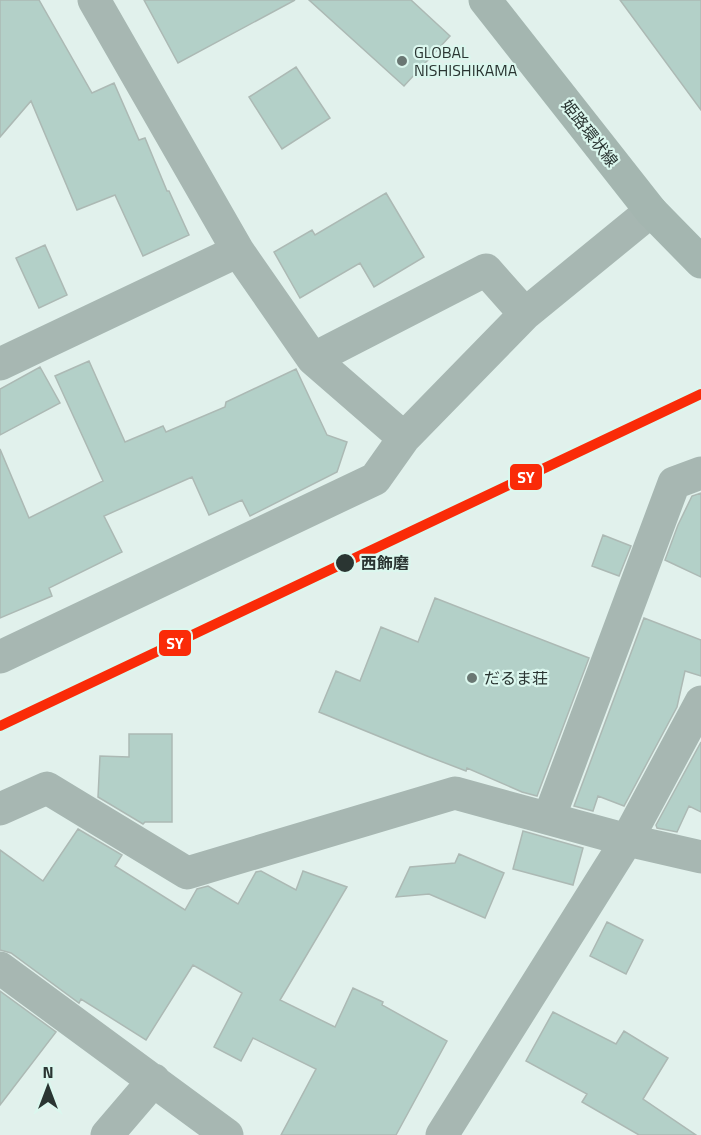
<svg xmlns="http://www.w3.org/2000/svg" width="701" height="1135" font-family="'Titillium Web','Noto Sans JP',sans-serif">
<rect width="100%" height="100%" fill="#e1f1ec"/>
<!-- building -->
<path fill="#b3d0c8" stroke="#acb9b4" stroke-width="1.5" d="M0 0H39L92 93 114 83 139 140 145 138 167 191H169L189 235 143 256 115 195 77 210 31 101 0 137Z
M144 0H295L178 63Z
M309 0H411L450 36 404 86Z
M620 0H701V110Z
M296 67 330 118 282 149 249 97Z
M386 193 424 257 374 287 360 263 300 298 274 252 312 230 315 235Z
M45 245 67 295 39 308 16 258Z
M89 361 125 442 163 426 166 432 225 407 226 402 296 369 327 435 347 442 337 472 250 516 242 500 209 515 192 477 104 516 122 552 49 588 52 596 0 618V449L29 518 103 481 55 376Z
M40 367 60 403 0 435V389Z
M701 493V577L665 560 678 525 692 496Z
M603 535 631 546 619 576 592 566Z
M435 598 589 658 537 796 522 792 467 768 466 771 427 756 319 712 336 671 360 681 381 627 418 642Z
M644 618 701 640V676L685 671 677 707 624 806 598 796 593 811 574 806Z
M129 734H172V822H145L143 824 98 797 100 756 129 757Z
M701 742V812L689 806 677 832 657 828 656 825Z
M78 829 122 855 115 866 185 910 197 889 208 886 238 904 256 872 261 871 296 890 303 871 347 887 280 1000 335 1027 353 988 383 1002 382 1005 447 1041 396 1135H281L316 1069 253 1038 241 1061 214 1047 242 993 193 965 146 1040 81 999 79 1003 11 953 0 950V850L43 881Z
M523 831 583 848 573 885 513 869Z
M459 854 504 873 485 918 429 894 396 897 410 867 455 863Z
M607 922 643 940 626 974 590 956Z
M0 991 56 1032 0 1105Z
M553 1012 616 1044 624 1031 668 1058 643 1099 696 1135H639L582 1102 587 1094 526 1061Z"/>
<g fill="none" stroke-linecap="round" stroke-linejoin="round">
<!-- street -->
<path stroke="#a7b7b2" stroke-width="33" d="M94 0 238 251 313 359 404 438
M313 359 486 270 525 314
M0 364 238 251
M0 657 375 479 404 438 525 314 651 211
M0 809 47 788 187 873 455 793 627 840 701 857
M549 818 674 483 701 473
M0 968 227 1135
M107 1135 154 1080
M442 1135 627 840 701 702"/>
<!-- secondary -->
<path stroke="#a4b6b0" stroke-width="33" d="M485 0 651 211 701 262"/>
<defs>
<path id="rail-1" d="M0 726 701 394"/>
</defs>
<!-- rail-1 casing -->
<use href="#rail-1" stroke="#dbf7ee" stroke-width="15"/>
<!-- rail-1 -->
<use href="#rail-1" stroke="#fa2b08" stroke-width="10"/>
</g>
<!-- markers -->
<g fill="#6a7773" stroke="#dbf7ee" stroke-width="2">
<circle cx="402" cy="61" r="6"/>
<circle cx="472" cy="678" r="6"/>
</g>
<circle fill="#2a3532" stroke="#dbf7ee" stroke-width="2" cx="345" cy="563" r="10"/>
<g text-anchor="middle" stroke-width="4.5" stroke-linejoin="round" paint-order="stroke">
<!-- poi labels -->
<g font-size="16" fill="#2a3532" stroke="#dbf7ee" text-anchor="start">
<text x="414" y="58">GLOBAL<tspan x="414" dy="18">NISHISHIKAMA</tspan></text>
<text x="484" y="684">だるま荘</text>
</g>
<!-- street labels -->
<g font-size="16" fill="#2a3532" stroke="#dbf7ee">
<text transform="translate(590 133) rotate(52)" y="6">姫路環状線</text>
</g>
<!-- stop labels -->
<g font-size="16" font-weight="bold" fill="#2a3532" stroke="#dbf7ee" text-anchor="start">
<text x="361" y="569">西飾磨</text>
</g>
</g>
<g stroke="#dbf7ee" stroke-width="2">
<rect x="509" y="463" width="34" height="28" rx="6" fill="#fa2b08"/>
<rect x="158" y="629" width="34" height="28" rx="6" fill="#fa2b08"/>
</g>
<g font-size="16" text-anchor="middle" font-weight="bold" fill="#fff">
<text x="526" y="483">SY</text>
<text x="175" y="649">SY</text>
</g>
<!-- north arrow -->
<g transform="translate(48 1087)" stroke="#dbf7ee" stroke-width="4.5" paint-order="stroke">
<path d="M0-4.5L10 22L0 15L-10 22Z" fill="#2a3532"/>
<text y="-9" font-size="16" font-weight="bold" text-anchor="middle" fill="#2a3532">N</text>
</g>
</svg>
